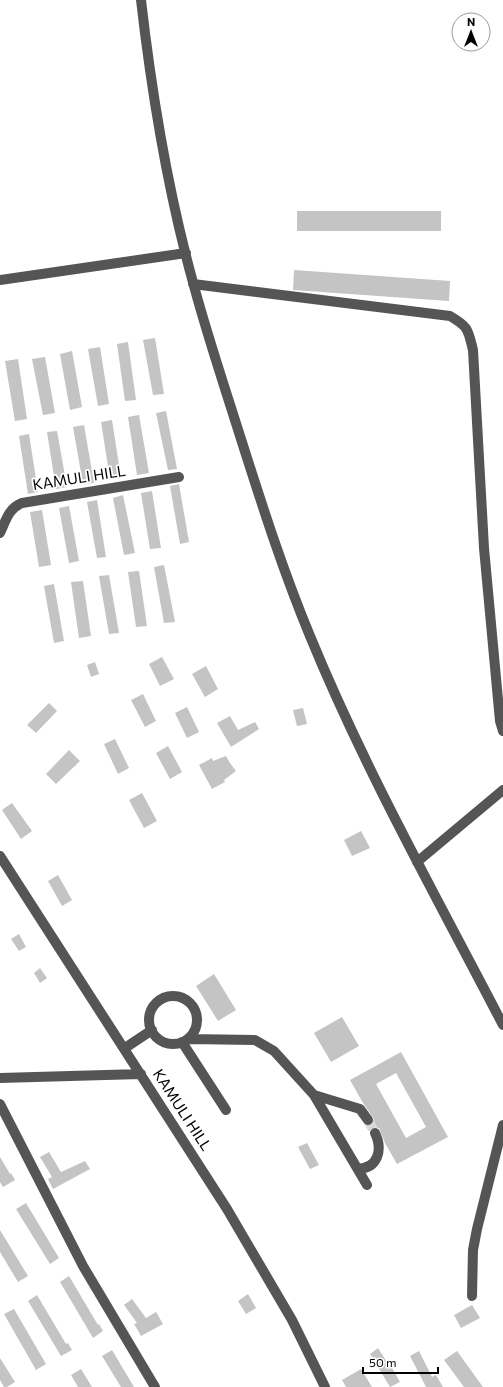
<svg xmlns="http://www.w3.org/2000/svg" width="503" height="1387" font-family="Commissioner,sans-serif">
<rect width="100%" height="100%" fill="#fff"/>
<!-- building -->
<path fill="#c4c4c4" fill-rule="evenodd" d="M297 211H441V231H297Z
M294 270 450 281 449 301 293 290Z
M155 338 164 394 153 395 143 340Z
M128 342 136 400 125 401 117 344Z
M100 347 109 404 98 406 88 349Z
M72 351 82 407 70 410 60 354Z
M45 357 55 413 43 415 32 359Z
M18 359 27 419 15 421 5 361Z
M166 411 177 469 168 470 156 413Z
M139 415 149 473 137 475 128 417Z
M112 420 121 478 110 479 101 422Z
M84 425 94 483 83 484 73 427Z
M57 431 67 487 56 489 47 432Z
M29 434 38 492 28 494 19 436Z
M179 484 189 542 180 544 170 486Z
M152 491 161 548 150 549 141 493Z
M123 495 135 553 124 555 113 498Z
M97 500 106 557 97 558 87 502Z
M69 506 79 561 69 563 59 508Z
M42 510 51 565 39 567 30 512Z
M164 565 175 622 164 623 154 567Z
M139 571 147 626 136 627 128 572Z
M109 575 119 633 109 634 99 576Z
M83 581 91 636 79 638 71 582Z
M54 584 64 641 54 643 44 586Z
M162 657 174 679 160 686 149 664Z
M95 662 99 674 91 677 87 665Z
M206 666 218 689 205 697 192 674Z
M143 694 156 721 145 727 131 700Z
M49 703 57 711 36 733 27 725Z
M187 707 199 732 187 738 175 713Z
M303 708 307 724 297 726 293 710Z
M230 716 238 730 255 722 259 729 231 747 217 723Z
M115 739 129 768 118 774 104 744Z
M168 746 182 772 170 779 156 753Z
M69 750 80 761 56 784 46 774Z
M226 756 230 763 236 771 224 780 225 782 212 789 199 765 212 758 213 761Z
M142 793 157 821 144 828 129 800Z
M12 803 32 831 21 839 2 810Z
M361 831 370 848 352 856 344 840Z
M58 875 72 900 62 906 48 881Z
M19 934 26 947 19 951 11 939Z
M40 968 47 978 40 983 34 973Z
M214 974 236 1010 218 1021 196 986Z
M342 1017 359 1046 331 1062 314 1033Z
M401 1052 448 1137 397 1164 385 1143 379 1128 373 1127 369 1131 366 1126 372 1125 374 1119 363 1103 350 1080ZM396 1073 426 1127 406 1138 376 1084Z
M307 1143 319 1165 310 1169 298 1147Z
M49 1152 61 1172 85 1161 90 1169 53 1189 48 1179 52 1177 40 1157Z
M0 1157 10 1174 11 1173 15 1180 3 1187 0 1182Z
M26 1203 59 1258 50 1264 16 1209Z
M0 1230 28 1276 18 1282 0 1252Z
M69 1276 98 1325 99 1324 103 1331 93 1338 60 1282Z
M248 1294 256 1308 246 1314 238 1301Z
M37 1295 66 1344 68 1343 72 1350 61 1356 28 1301Z
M132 1299 146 1318 156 1312 163 1324 141 1336 134 1324 137 1323 124 1305Z
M472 1305 480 1318 461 1328 454 1315Z
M14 1309 46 1364 36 1370 4 1314Z
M378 1348 390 1367 391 1366 400 1382 390 1387 370 1354Z
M112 1350 134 1387H121L102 1356Z
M419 1351 432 1377 436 1375 443 1387H426L410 1356Z
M457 1351 483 1387H464L444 1360Z
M0 1358 15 1382 7 1387H4L0 1380Z
M81 1369 92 1387H78L71 1375Z
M361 1369 372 1387H346L342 1380Z"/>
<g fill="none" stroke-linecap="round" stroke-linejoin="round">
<!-- minor-tunnel -->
<path stroke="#d9d9d9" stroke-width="10" stroke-dasharray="10 5" stroke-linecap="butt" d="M368 1120 375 1133"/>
<!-- minor -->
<path stroke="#555" stroke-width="10" d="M141 0C152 96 168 193 194 286 208 338 225 388 241 439 262 505 283 571 310 636 365 770 436 896 503 1025
M0 280 186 253
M193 284 450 316C469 327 468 330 473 350L484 548 500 721 503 731
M0 533C6 520 9 508 22 503L179 477
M0 856 227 1209 292 1320 325 1387
M417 862 503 790
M149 1020a24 24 0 1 1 48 0a24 24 0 1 1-48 0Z
M188 1039 255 1040 274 1051 314 1095 367 1185
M182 1042 226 1110
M125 1048 152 1030
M0 1078 141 1074
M314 1095 360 1109 368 1120
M0 1104 83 1266 155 1387
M358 1169C378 1168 383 1150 375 1133
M472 1296 473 1250 477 1229 503 1125"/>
</g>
<g text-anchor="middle" stroke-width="3.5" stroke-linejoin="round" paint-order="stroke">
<!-- street labels -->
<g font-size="15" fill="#000" stroke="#fff">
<text transform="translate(79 478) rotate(-9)" y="5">KAMULI HILL</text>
<text transform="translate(182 1110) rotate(57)" y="5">KAMULI HILL</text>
</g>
</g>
<!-- north arrow -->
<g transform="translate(471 32)"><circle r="19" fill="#ffffff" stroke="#999999"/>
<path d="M0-3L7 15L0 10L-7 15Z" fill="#000000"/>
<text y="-6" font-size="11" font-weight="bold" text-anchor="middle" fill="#000000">N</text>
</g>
<!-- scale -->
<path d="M363 1367v6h75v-6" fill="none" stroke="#000000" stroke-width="2"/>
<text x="369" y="1367" font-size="12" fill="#000000" stroke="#ffffff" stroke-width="3" paint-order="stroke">50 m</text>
</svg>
